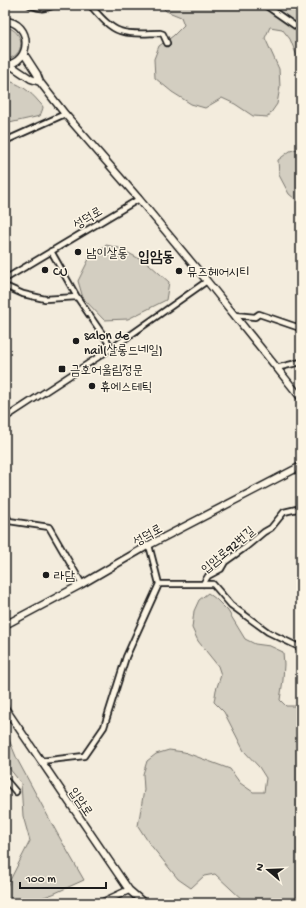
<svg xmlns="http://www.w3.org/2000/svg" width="306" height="908" font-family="'Gochi Hand','Poor Story',sans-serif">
<rect width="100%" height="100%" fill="#f3ecdd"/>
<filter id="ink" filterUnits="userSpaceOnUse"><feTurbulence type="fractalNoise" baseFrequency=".025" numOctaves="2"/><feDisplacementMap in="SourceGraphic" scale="8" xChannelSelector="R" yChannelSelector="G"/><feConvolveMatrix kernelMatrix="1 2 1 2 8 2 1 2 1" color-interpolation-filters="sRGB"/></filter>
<g filter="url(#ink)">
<!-- green -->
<path fill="#d3cec1" stroke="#78756e" d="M160 5H301V66L290 39 282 29 270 27 265 38 279 69 280 87 277 104 268 117 253 116 235 104 222 98 205 108 191 104 172 92 155 78 154 59 159 46 173 36 184 25 181 17 166 11Z
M5 27C26 30 26 58 5 59Z
M5 80C19 83 30 91 39 102 40 103 42 105 43 107 43 109 41 113 40 116L5 124Z
M301 148V204L289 194 279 175 278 160 290 151Z
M106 245 119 248 149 264 169 282 166 300 128 319 104 320 83 298 78 281 91 255Z
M208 593 216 599 228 611 245 639 255 644 270 646 283 652 284 664 283 680 280 700 286 706H298L301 703V903H246L215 874 204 876 191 888 178 879 149 843 138 826 144 790 143 774 147 761 156 754 169 750 184 752 230 769 240 783 253 792H264L266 778 259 767 244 751 224 712 214 702 216 690 221 675 218 666 198 641 192 628 194 611 199 600Z
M5 730 17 759 57 833 84 880 53 894 26 903H5V890L30 841 23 816 21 783 5 763Z"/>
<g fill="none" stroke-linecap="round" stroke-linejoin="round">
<defs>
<path id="street" d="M30 5C40 9 44 10 54 5
M90 5C98 14 108 27 120 31 131 35 148 33 160 33L163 34 167 43
M265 5 301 30
M5 141 65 114
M51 251 77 297 112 348
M5 279 139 199
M5 286 23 294 45 299 77 297
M235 315 255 317 259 314 297 327 301 326
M276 368 301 362
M5 418 112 348 207 281
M5 512 9 521 49 527 82 584
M159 584H213L231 605 268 632 301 648
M203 584 208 576 221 569 225 562 246 547 264 532 271 528 284 512 301 508
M41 761 84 756 104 727 126 657 159 584 149 545
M5 779 16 792"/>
<path id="secondary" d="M5 21C32 22 33 63 5 65
M24 54 37 74 40 82 65 114 139 199 207 281 301 398
M10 65 31 79 40 82
M5 625 82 584 149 545 301 466
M5 708 129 890 144 903
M101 903 129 890"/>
</defs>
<!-- street casing -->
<use href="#street" stroke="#1c1c1c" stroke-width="8"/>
<!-- secondary casing -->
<use href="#secondary" stroke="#1c1c1c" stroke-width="9"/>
<!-- street -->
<use href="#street" stroke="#fcf5e5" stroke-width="4.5"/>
<!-- secondary -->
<use href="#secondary" stroke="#fcf5e5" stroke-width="6"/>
</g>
</g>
<!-- markers -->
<g fill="#1c1c1c" stroke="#fcf5e5" stroke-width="1.5">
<circle cx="78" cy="252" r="4"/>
<circle cx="45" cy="270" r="4"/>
<circle cx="179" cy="271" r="4"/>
<circle cx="76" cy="341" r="4"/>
<rect x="58" y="365" width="8" height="8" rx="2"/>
<circle cx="92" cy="386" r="4"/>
<circle cx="46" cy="575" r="4"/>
</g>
<g text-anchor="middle" stroke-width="3" stroke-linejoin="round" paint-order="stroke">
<!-- street labels -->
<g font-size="13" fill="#1c1c1c" stroke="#fcf5e5">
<text transform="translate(87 217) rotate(-31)" y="5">성덕로</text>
<text transform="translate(147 534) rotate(-29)" y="5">성덕로</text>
<text transform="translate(227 549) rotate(-40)" y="5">입암로92번길</text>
<text transform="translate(82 801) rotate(56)" y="5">입암로</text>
</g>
<!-- poi labels -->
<g font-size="13" fill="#1c1c1c" stroke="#fcf5e5" text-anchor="start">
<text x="86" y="257">남이살롱</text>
<text x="53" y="275">CU</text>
<text x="187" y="276">뮤즈헤어시티</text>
<text x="84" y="339">salon de<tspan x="84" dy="15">nail(살롱드네일)</tspan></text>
<text x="70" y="374">금호어울림정문</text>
<text x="100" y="391">휴에스테틱</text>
<text x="54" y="580">라담</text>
</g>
<!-- quarter labels -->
<g font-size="15" font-weight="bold" fill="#1c1c1c" stroke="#fcf5e5">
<text x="156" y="261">입암동</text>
</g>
</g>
<!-- margin -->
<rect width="306" height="908" fill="none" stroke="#fcf5e5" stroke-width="20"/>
<rect x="10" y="10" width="286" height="888" fill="none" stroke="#1c1c1c" stroke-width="1.5" filter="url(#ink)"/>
<!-- north arrow -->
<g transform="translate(268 870) rotate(289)" stroke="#fcf5e5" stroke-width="3" paint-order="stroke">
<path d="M0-3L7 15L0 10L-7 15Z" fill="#1c1c1c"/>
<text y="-6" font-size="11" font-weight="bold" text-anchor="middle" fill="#1c1c1c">N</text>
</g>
<!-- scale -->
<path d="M20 882v6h86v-6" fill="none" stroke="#1c1c1c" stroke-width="2"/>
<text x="26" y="882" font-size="12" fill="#1c1c1c" stroke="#fcf5e5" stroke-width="3" paint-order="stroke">100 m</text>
</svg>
